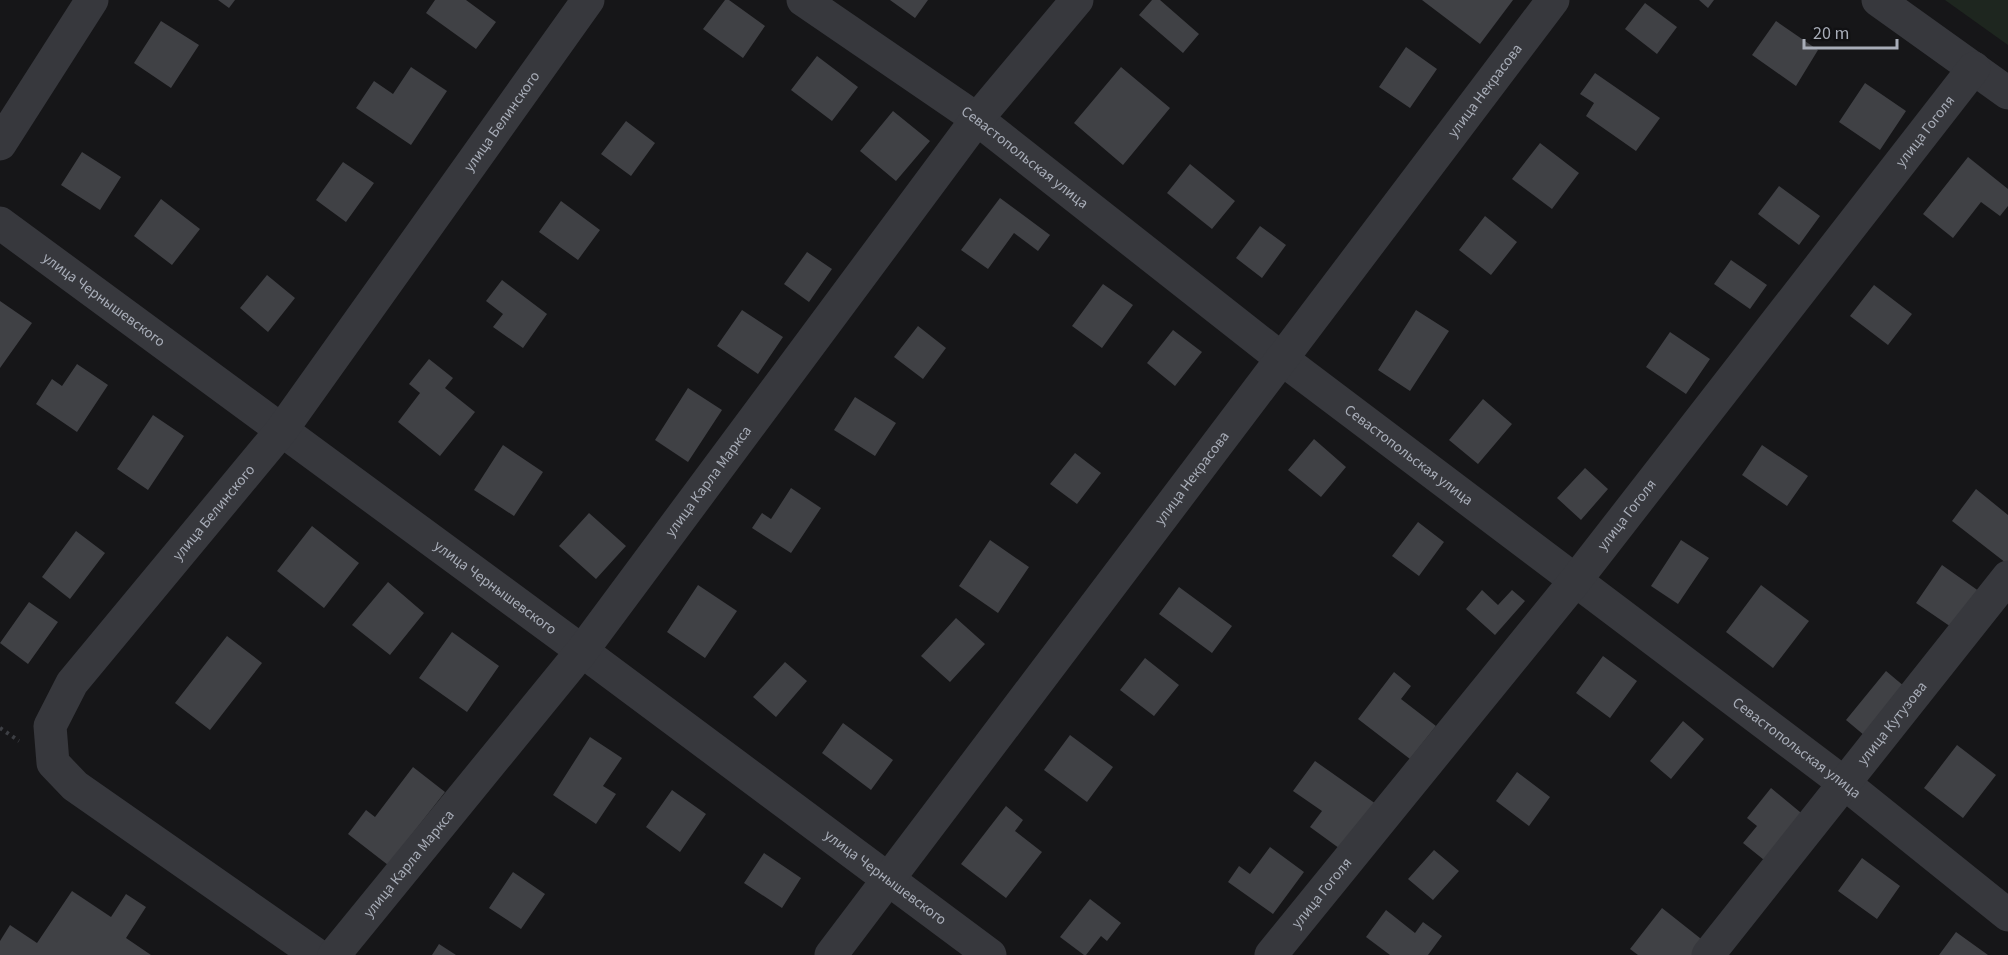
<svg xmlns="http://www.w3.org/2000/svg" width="2008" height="955" font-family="'Source Sans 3',sans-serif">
<rect width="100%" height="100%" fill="#161618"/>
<!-- green -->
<path fill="#1e261f" d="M1945 0H2008V45Z"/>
<!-- building -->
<path fill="#404145" d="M218 0H235L229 8Z
M435 0H466L496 22 476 49 426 13Z
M725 0H729L765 26 743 58 703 29Z
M890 0H928L915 18Z
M1152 0H1160L1199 34 1183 53 1139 15Z
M1422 0H1513L1480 44Z
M1699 0H1714L1708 8Z
M1645 3 1677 27 1657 54 1625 29Z
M161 21 199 45 171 88 134 63Z
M1776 21 1818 50 1796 86 1752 55Z
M1406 47 1437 69 1410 108 1379 87Z
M817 56 858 87 832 121 791 90Z
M411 67 447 91 411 145 356 108 374 81 393 94Z
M1121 67 1170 108 1123 165 1074 123Z
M1595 73 1660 118 1636 151 1586 116 1594 103 1580 94Z
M1865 83 1906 111 1880 150 1839 122Z
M893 111 930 141 896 181 860 151Z
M626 121 655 143 631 176 601 154Z
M1540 143 1579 173 1552 209 1512 179Z
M82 152 121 177 100 210 61 185Z
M1968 157 2008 189V206L2000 216 1981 202 1953 238 1923 214Z
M343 162 374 183 346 222 316 200Z
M1190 164 1235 201 1212 229 1167 193Z
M1779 186 1820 216 1799 245 1758 214Z
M1000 198 1050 235 1038 251 1014 233 988 269 961 250Z
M161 199 200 229 172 265 134 236Z
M561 201 600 230 578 260 539 232Z
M1485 216 1517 242 1491 275 1459 250Z
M1260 226 1286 245 1262 278 1236 258Z
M807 252 832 269 809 302 784 284Z
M1731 260 1767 285 1750 309 1714 284Z
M267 275 295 298 268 332 240 308Z
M502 280 547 314 523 348 493 327 503 314 486 301Z
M1103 284 1133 305 1102 348 1072 326Z
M1874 285 1912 314 1888 345 1850 316Z
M0 301 32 323 0 368Z
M742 310 783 337 758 374 717 346Z
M1416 310 1449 331 1410 391 1378 370Z
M918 326 946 348 923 379 894 357Z
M1173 330 1202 352 1175 386 1147 363Z
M1670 332 1710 359 1686 394 1646 367Z
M429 359 453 378 445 388 475 412 440 456 398 422 420 393 409 384Z
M77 364 108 385 77 432 36 404 52 379 62 386Z
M688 388 722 410 688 462 655 440Z
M855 397 896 423 875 456 834 430Z
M1483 399 1512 424 1478 464 1449 440Z
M153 415 184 436 148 490 117 469Z
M1314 439 1346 467 1321 497 1288 470Z
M503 445 543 472 514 516 474 490Z
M1762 445 1808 476 1787 506 1742 475Z
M1075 453 1101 473 1077 504 1050 484Z
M1585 468 1608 489 1581 520 1557 498Z
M791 488 821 508 791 553 752 528 762 513 771 519Z
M1976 489 2008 515V561L2006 563 1952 521Z
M589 513 626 546 596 579 559 546Z
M1418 522 1444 542 1419 576 1392 556Z
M312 526 359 563 324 608 277 571Z
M76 531 105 553 70 599 42 577Z
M990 540 1029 567 998 613 959 586Z
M1681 540 1709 558 1678 604 1651 586Z
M1942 565 1983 594 1957 631 1916 603Z
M388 582 424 613 390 655 352 625Z
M698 585 737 611 705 658 667 632Z
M1761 585 1809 621 1773 668 1726 632Z
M1179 587 1232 626 1212 653 1159 614Z
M1482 590 1498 605 1512 590 1525 601 1495 635 1466 609Z
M29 602 58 622 28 664 0 643Z
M956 618 985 644 950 682 921 656Z
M452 632 499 666 467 712 419 678Z
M227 636 262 663 210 730 175 703Z
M1603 656 1637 681 1610 718 1576 693Z
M1145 658 1179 685 1154 716 1120 690Z
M785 662 807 681 776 717 753 697Z
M1886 671 1911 692 1871 741 1846 720Z
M1394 672 1411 686 1401 699 1436 726 1410 759 1358 719Z
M1683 721 1704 739 1671 779 1650 761Z
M843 723 893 760 871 790 822 753Z
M1070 735 1113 767 1087 802 1044 770Z
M590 737 622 758 603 786 616 794 596 824 553 795Z
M1957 745 1996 775 1963 818 1924 788Z
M1315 761 1376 804 1343 851 1310 827 1322 811 1293 791Z
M413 767 445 792 388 865 348 834 366 810 375 817Z
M1517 772 1550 797 1529 826 1496 801Z
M1771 788 1806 817 1769 864 1743 843 1757 826 1747 818Z
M672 790 706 814 680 852 646 827Z
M1006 806 1023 820 1015 831 1042 852 1006 898 961 864Z
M1270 847 1304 872 1273 914 1228 882 1239 866 1250 874Z
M1434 850 1459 871 1433 900 1408 879Z
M764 853 801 878 782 908 744 883Z
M1862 858 1900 886 1877 919 1838 891Z
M513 872 545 894 521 929 489 908Z
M72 891 111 917 126 894 146 907 126 938 151 955H0V941L10 925 37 943Z
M1090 899 1121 923 1107 941 1101 936 1086 955H1084L1060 937Z
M1662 908 1710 946 1702 955H1638L1630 949Z
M1386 910 1415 933 1423 922 1442 936 1428 955H1390L1366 937Z
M1956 932 1988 955H1939Z
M439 944 456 955H432Z"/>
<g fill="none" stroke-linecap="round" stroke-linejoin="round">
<!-- path -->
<path stroke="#3d3f44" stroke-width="4" stroke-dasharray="3 4.5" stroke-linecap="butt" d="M0 728 19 741"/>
<!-- minor -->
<g stroke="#37383d" stroke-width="33">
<path id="s1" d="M803 0 977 119 1282 359 1844 783 2008 915"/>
<path d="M1878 0 2008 93"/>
<path d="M0 144 92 0"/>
<path id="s2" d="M0 223 582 651 990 955"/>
<path id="s3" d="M317 955 75 786 53 763 50 726 72 683 281 431 588 0"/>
<path id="s4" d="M334 955 582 651 977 119 1077 0"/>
<path id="s5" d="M831 955 1553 0"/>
<path id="s6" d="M1271 955 1575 581 1974 68"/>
<path id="s7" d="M1708 955 2008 577"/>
</g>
</g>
<g text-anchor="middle" stroke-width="4.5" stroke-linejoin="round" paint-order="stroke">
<!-- street labels -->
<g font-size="15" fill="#a8adb8" stroke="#111113">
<text dy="5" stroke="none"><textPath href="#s5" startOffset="1084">улица Некрасова</textPath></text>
<text dy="5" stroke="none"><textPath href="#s3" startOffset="1120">улица Белинского</textPath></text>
<text dy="5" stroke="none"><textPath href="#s6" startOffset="1052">улица Гоголя</textPath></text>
<text dy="5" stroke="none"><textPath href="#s1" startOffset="272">Севастопольская улица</textPath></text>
<text dy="5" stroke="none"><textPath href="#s2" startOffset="129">улица Чернышевского</textPath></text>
<text dy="5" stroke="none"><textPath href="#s1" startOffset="758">Севастопольская улица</textPath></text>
<text dy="5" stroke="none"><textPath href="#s5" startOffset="598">улица Некрасова</textPath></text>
<text dy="5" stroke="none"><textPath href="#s4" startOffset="604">улица Карла Маркса</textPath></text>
<text dy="5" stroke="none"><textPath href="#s3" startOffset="634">улица Белинского</textPath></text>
<text dy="5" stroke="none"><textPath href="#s6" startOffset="566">улица Гоголя</textPath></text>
<text dy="5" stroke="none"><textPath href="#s2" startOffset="615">улица Чернышевского</textPath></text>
<text dy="5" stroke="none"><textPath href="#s7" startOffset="296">улица Кутузова</textPath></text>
<text dy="5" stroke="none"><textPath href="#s1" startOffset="1244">Севастопольская улица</textPath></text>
<text dy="5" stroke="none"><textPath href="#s4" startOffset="118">улица Карла Маркса</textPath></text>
<text dy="5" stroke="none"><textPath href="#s2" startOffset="1101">улица Чернышевского</textPath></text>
<text dy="5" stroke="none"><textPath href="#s6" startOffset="80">улица Гоголя</textPath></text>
</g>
</g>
<!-- scale -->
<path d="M1804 39v9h93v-9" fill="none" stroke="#a8adb8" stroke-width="3"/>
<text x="1813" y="39" font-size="18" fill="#a8adb8" stroke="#111113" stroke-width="4.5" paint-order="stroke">20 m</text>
</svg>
